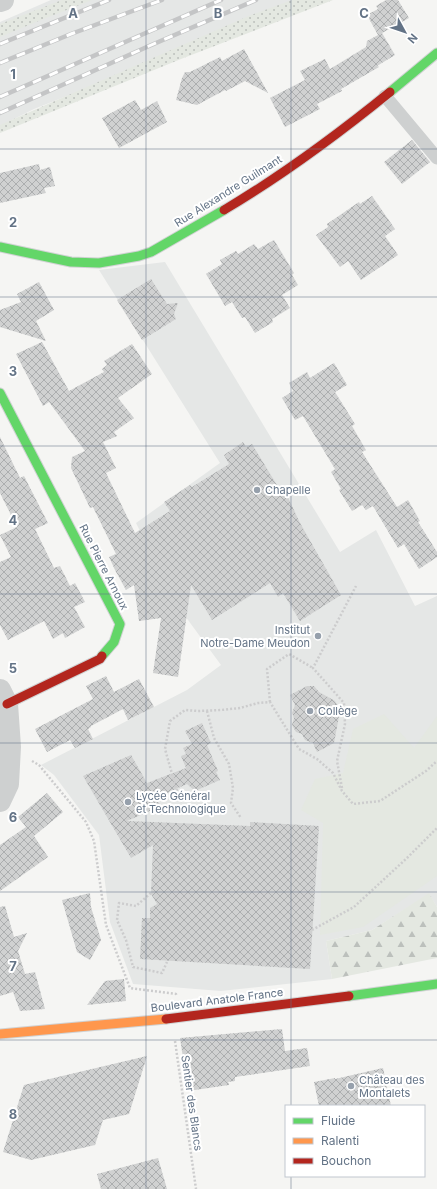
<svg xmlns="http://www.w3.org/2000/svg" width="437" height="1189" font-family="Inter,sans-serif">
<defs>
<pattern id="grass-dots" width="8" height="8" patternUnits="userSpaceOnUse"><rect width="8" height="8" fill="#e4e8e1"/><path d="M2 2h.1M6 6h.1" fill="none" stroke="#bcc0bc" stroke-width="1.8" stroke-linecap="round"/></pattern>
<pattern id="forest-firs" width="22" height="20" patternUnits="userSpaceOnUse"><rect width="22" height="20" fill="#e4e8e1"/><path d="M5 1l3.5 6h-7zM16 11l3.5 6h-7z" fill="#bcc0bc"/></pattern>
<pattern id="building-cross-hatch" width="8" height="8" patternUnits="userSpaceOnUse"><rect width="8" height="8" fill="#d0d1d1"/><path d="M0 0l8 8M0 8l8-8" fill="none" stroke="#acaeaf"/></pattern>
</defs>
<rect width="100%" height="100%" fill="#f5f5f3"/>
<!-- built -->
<path fill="#e5e7e6" d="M51 0H310L34 109 0 126V22Z
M165 262 340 552 376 530 415 606 437 596V907L429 894 372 930 326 941 332 979 221 991 133 984 110 922 99 835 54 775 41 765 187 690 221 665 177 605 136 523 220 463 99 270Z"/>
<!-- grass -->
<path fill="url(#grass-dots)" d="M62 0H92L41 20 0 37V24Z
M292 0H333L181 59 0 133V125L251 15Z"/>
<!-- forest -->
<path fill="url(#forest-firs)" d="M429 893 437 907V958L332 979 326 941 372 930Z"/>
<!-- park -->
<path fill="#e4e8e1" d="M384 714 414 748 437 716V876L363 927 320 935 323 823 301 810 315 779 343 773 353 729Z"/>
<!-- building -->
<path fill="url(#building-cross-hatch)" d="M386 0H398L409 18 382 33 395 55 377 66 379 67 341 89 342 91 317 104 320 109 285 127 270 98 305 80 300 71 325 59 330 69 366 47 367 41 378 35 367 15 378 9 376 6Z
M244 49 268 93 245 81 226 91 225 90 197 105 176 100 182 78 185 72H190L220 57 222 61Z
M135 100 141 110 157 101 167 122 119 148 102 118Z
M412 140 430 162 402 184 384 162Z
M39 164 40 170 50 167 55 186 44 188 46 193 0 203V173Z
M372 196 395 229 385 236 398 255 361 280 348 261 340 267 316 235 328 227 327 224 359 202 360 204Z
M274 240 294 273 292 275 298 285 282 295 290 308 272 319 273 322 255 333 245 317 242 318 232 302 225 306 206 274 222 264 220 260 236 251 238 254 254 244 258 249Z
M151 279 167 304 178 303 174 314 176 319 142 340 117 300Z
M39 282 54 310 36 321 46 341 0 327V310L21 302 17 294Z
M42 342 69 391 104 372 102 369 107 365 104 361 132 344 152 374 118 398 134 418 114 432 117 436 103 442 116 468 106 473 135 533 170 511 164 502 190 485 192 487 229 464 224 455 243 442 246 447 252 444 283 495 286 493 300 523 341 595 300 621 283 593 278 597 270 583 212 620 191 585 178 677 153 673 161 618 139 621 134 585 126 590 115 570 109 557 116 554 93 507 90 508 71 468 72 457 85 451 49 402 43 406 16 354Z
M334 363 347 385 335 392 355 424 352 426 366 450 362 452 397 507 408 500 420 521 418 522 437 552V557L419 569 404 544 398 548 373 506 366 510 362 505 352 511 339 490 341 489 331 472 335 469 303 416 295 420 282 398 293 391 289 383 307 372 310 378Z
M0 437 20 478 24 476 48 523 35 529 54 568 60 566 70 586 75 583 85 602 74 607 85 627 65 638 63 633 53 639 44 621 8 640 0 625V562L11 557 0 535 17 527 0 493Z
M106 676 114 692 139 679 154 707 128 720 123 709 91 726V727L88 729 93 739 75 748 70 740 47 752 35 729 93 699 86 686Z
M307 686H314L319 692 335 701 340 711 334 743 317 752 313 743 305 740 302 734 296 732 292 725 294 718 292 713 295 705 290 695Z
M202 723 211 743 207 745 218 771 216 772 220 780 195 791 187 784 156 798 161 806 127 821 250 826V822L319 826 310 969 140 959 142 918H150V908L157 904 151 894 153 845 131 858 83 776 131 755 147 783 186 768 181 756 186 754 183 748 192 744 185 731Z
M47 793 63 812 34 836 48 857 0 891V845L26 827 18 817Z
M90 893 91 907 101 940 90 960 77 952 62 900Z
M5 906 14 937 27 933 18 951 25 974 35 972 45 1009 20 1011 13 992 0 996V907Z
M124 979 126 1001 87 1005 105 981Z
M282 1029 285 1051 307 1048 310 1066 235 1077V1081L228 1082 229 1085 188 1091 180 1038Z
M147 1056 129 1114 103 1120 95 1145 31 1160 3 1152 24 1085Z
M383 1068 391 1106H319L314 1082 335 1078V1079Z
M158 1158 167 1189H101L97 1174Z"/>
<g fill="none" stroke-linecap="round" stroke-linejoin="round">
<defs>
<path id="fast" d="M390 92 437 53
M0 247 71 262 99 263 139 256 151 252 224 210
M0 393 120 624 114 642 102 656
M349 996 437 984"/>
<path id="slow" d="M0 1034 166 1019"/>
<path id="jam" d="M224 210C283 175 337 135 390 92
M7 704 100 659 102 656
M166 1019 349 996"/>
</defs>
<!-- fast casing -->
<use href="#fast" stroke="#d0d2d3" stroke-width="11"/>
<!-- slow casing -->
<use href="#slow" stroke="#d0d2d3" stroke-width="11"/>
<!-- jam casing -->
<use href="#jam" stroke="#d0d2d3" stroke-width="11"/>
<!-- path -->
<path stroke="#cccccd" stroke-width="2.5" stroke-dasharray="2 2" stroke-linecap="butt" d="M270 702 267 669 289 654 313 668
M207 711 214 738 229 764 233 788 231 803 241 818
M32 761 39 765 86 822 94 841 106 925 130 988 176 994V995
M342 788 337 761 345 724 344 703 313 668 356 586
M182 802 176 788 165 749 170 721 185 710 198 711 221 710 240 708 258 703 270 702 299 749 317 759 333 773 342 791 353 804 380 801 426 771 437 761
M151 893 136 906 119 903 117 920 126 940 133 967 162 973 167 962
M312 930 354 907 407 858 437 828
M175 1041 196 1189"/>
<!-- lane -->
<path stroke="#ced0d0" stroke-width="13" d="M385 96 437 158"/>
<!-- street -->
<path stroke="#ced0d0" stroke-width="22" d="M0 1 3 0
M0 690 7 704 10 747 8 784 0 801"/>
<!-- fast -->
<use href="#fast" stroke="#63d668" stroke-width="9"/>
<!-- slow -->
<use href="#slow" stroke="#ff974d" stroke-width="9"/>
<!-- jam -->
<use href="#jam" stroke="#b3261e" stroke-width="9"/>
<defs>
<path id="rail" d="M0 44 109 0
M0 63 71 34 162 0
M0 97 221 0
M0 113 149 46 256 0"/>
</defs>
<!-- rail casing -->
<use href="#rail" stroke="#c4c5c6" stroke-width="4.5"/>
<!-- rail -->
<use href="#rail" stroke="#fff" stroke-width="3" stroke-dasharray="9" stroke-linecap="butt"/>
</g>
<!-- grid -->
<path fill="none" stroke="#637386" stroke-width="1" stroke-opacity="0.55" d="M146 0V1189M291 0V1106M0 149H437M0 297H437M0 446H437M0 594H437M0 743H437M0 892H437M0 1040H437M291 1176V1189"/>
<!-- markers -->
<g fill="#96a0ac" stroke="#fff" stroke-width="1.5">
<circle cx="257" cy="490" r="4"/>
<circle cx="318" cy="636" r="4"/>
<circle cx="310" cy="711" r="4"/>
<circle cx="128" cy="802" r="4"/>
<circle cx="351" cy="1086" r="4"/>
</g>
<g text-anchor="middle" stroke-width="4" stroke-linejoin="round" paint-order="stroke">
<!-- street labels -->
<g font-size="11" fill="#637386" stroke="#fff">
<text transform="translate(228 191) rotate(-32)" y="4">Rue Alexandre Guilmant</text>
<text transform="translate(104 567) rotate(63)" y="4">Rue Pierre Arnoux</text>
<text transform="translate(217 1000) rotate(-7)" y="4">Boulevard Anatole France</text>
<text transform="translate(192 1103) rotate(82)" y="4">Sentier des Blancs</text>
</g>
<!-- poi labels -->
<g font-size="11" fill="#637386" stroke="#fff" text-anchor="start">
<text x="265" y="494">Chapelle</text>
<text x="310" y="634" text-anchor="end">Institut<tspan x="310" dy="13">Notre-Dame Meudon</tspan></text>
<text x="318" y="715">Collège</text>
<text x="136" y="800">Lycée Général<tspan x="136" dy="13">et Technologique</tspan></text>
<text x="359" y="1084">Château des<tspan x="359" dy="13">Montalets</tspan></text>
</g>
</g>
<g font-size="13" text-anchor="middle" font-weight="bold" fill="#637386" stroke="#fff" stroke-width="4" stroke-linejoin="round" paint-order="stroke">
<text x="73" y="18">A</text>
<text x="218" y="18">B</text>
<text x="364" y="18">C</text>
<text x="13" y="79">1</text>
<text x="13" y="227">2</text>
<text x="13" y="376">3</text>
<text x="13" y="525">4</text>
<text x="13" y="673">5</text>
<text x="13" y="822">6</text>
<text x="13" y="971">7</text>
<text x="13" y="1119">8</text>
</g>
<!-- legend -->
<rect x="285" y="1105" width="140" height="72" fill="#ffffff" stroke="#c1c7cf"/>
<rect x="293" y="1118" width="20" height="6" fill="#63d668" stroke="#c1c7cf"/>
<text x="321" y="1125" font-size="12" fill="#637386">Fluide</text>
<rect x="293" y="1138" width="20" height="6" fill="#ff974d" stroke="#c1c7cf"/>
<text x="321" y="1145" font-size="12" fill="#637386">Ralenti</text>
<rect x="293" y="1158" width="20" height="6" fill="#b3261e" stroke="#c1c7cf"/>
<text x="321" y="1165" font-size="12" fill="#637386">Bouchon</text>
<!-- north arrow -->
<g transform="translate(405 32) rotate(130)" stroke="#ffffff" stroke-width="3" paint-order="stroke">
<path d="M0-3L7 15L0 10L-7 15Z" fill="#637386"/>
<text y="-6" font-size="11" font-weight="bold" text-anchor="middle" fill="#637386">N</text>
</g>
</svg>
